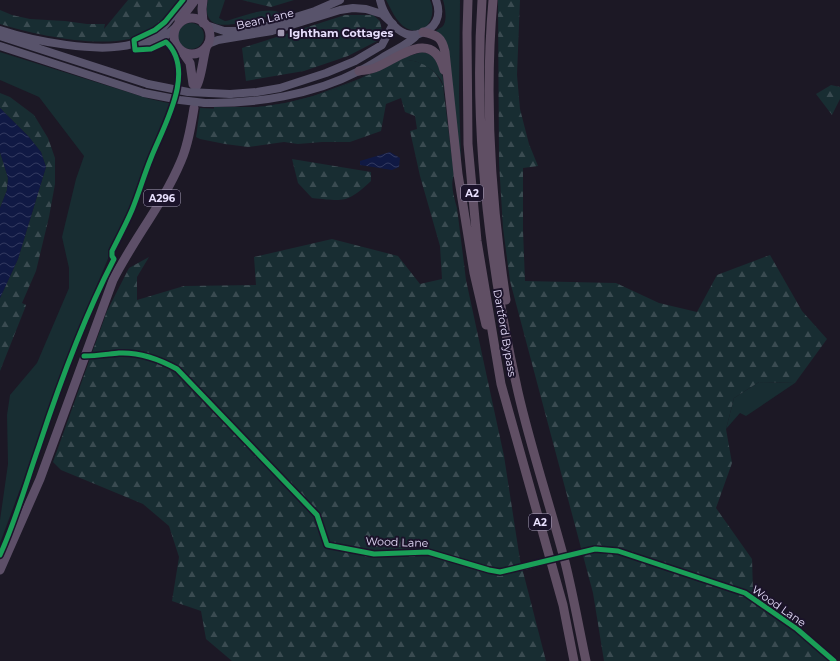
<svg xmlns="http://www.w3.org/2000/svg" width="840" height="661" font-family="Montserrat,sans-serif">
<defs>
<pattern id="forest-firs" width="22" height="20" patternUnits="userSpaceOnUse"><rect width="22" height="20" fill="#182d32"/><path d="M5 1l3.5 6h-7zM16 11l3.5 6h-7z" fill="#3a4b51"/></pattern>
<pattern id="water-waves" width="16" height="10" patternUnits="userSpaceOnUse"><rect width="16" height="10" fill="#101944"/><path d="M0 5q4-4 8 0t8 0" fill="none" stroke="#333a60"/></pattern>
</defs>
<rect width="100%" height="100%" fill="#1c1825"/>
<!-- green -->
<path fill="#182d32" d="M208 0H225L219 18 225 21C239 18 269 4 282 14 272 17 263 17 254 20 235 24 200 35 208 0Z
M386 0H430C438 17 425 38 406 28 396 22 391 9 386 0Z
M443 0H460L459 95 461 158H460L436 31C438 29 440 28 442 27 448 22 445 7 443 0Z
M178 36a13 13 0 1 1 26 0a13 13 0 1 1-26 0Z
M0 52 150 99 173 104 94 292 0 543V520L8 464 7 415 10 395 37 363 69 288V268L62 237 76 179 84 156 39 97 0 80Z
M422 52C428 53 433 55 437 61 447 77 449 126 451 146 449 133 447 90 441 80 434 69 419 60 405 60 392 60 371 74 358 80 351 83 343 86 336 89 298 104 255 110 214 109V107H258L286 103 313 96 359 79 395 60Z
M759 382 795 383 746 416 740 413 726 429 734 398Z"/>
<!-- forest -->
<path fill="url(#forest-firs)" d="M128 0H181C173 10 165 22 155 29 118 54 40 36 0 24V10L12 15 30 19 65 21 87 24H105L104 29Z
M242 0H294L271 7Z
M498 0H520L517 75 520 109 529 144 538 166 523 168V230L525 281 616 283 659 303 697 312 717 275 770 255 802 311 827 339 795 383 759 382 734 398 726 429 732 463 716 508 752 559 753 590 838 661H604L593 593 510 281 503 228 499 163Z
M345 15H373L380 21 382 31 377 41 348 56 304 71 246 81 242 48Z
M398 60C418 58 436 68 443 86L454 175C450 185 454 197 457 208L466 280 504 456 520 560 546 661H232L206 639 201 611 172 601 179 557 169 526 143 504 61 470 53 462 107 311 129 268 149 257 137 277V300L184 286 256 285 254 257 332 239 398 256 420 284 442 279 440 246 420 176 410 131 417 129 415 116 405 112 401 98 386 104 381 131 350 142H322L298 144 284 142 248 147 225 144 200 139 196 137 200 108C245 111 292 105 335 89 357 81 377 71 398 60Z
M831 85 840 87V99L832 115 816 94Z
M0 93 10 97 34 115 48 138 55 158V184L49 217 36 271 22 303 26 305 25 308 0 371V298L18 259 46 167 41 152 29 137 0 108Z
M0 152 8 178 7 190 0 208Z
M292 159 371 172V181C346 204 344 201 312 198L298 183Z"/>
<!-- water -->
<path fill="url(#water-waves)" d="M0 108 29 137 41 152 46 167 18 259 0 298V208L7 190 8 178 0 152Z
M390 152 400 158 399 167 392 170 360 165V161Z"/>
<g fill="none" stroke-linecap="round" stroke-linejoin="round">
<!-- minor -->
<path stroke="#534e65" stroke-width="5.5" d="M84 356C96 356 108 354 119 353 140 352 159 359 177 369L317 515 327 545 374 554 428 552 498 572 525 567
M582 552 597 549 618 551 745 593 797 629 834 661"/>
<!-- secondary -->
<path stroke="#58536b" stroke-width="8" d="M380 0C383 13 393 29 406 34 410 35 414 35 419 34 436 29 442 16 436 0
M206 25 224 31H241L267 26 315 11 340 0
M0 30C33 41 99 54 133 44 143 42 154 35 162 29L186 0
M0 36 148 84
M208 44 218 40 272 31 340 10 353 8 366 9 382 14 393 24
M134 45 138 46C156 44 163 39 176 27
M0 46 144 93
M230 94 257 92 280 88 326 73 355 61 382 45 393 24
M205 103C255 104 313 95 359 71 368 67 377 61 385 56 397 49 409 44 418 34"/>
<!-- primary -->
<path stroke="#5d4f68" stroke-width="9" d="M203 0 202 9 203 23
M174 36a18 18 0 1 1 36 0a18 18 0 1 1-36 0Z
M179 21 195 0
M183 53 190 63 193 84 196 87
M196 87C201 81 203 58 206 48
M0 570 40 479 113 280C133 240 163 204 181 161 188 145 191 126 194 108"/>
<!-- trunk -->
<path stroke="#604f64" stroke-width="9" d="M468 0 467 33 468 144 477 241 501 384 563 605 574 661
M482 0C473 132 489 263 518 392 531 449 550 505 565 562 573 594 579 628 586 661
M493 0C484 100 491 201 506 300
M423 32C437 35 442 37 445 52L458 174 474 273 486 325
M359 71C365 70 372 70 377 67 400 57 433 28 444 70"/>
<!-- minor-bridge -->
<path stroke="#534e65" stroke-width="5.5" d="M525 567 582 552"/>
<!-- secondary-bridge -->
<path stroke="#58536b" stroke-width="8" d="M148 84 188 92 230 94
M144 93 180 100 205 103"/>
<defs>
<path id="cycleway" d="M84 356C96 356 108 354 119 353 140 352 159 359 177 369L317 515 327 545 374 554 428 552 489 570 500 572 595 549 618 551 745 593 797 629 834 661
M0 555C16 520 26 483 39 446 60 382 83 319 114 259L112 256V251C119 237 126 224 132 210 139 193 144 175 151 158 163 127 197 71 166 42L151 49 135 50 134 40 155 30 165 22 183 0"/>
</defs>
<!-- cycleway casing -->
<use href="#cycleway" stroke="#1b132a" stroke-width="8"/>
<!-- cycleway -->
<use href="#cycleway" stroke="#1a9f57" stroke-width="5"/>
</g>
<!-- markers -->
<rect fill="#a199b1" stroke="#1b132a" stroke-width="1.5" x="277" y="29" width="8" height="8" rx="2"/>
<g text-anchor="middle" stroke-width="4" stroke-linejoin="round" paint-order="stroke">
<!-- shield labels -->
<g fill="#1b132a" stroke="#aaa2be" stroke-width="1">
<rect x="461" y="185" width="22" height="16" rx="3"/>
<rect x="144" y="190" width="36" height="16" rx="3"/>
<rect x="529" y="514" width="22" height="16" rx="3"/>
</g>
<g font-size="10" font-weight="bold" fill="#e8dffd">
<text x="472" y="197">A2</text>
<text x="162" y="202">A296</text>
<text x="540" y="526">A2</text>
</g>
<!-- street labels -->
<g font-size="11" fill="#e8dffd" stroke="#1b132a">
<text transform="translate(265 19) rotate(-13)" y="4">Bean Lane</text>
<text transform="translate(505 333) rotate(80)" y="4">Dartford Bypass</text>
<text transform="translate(397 542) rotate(2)" y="4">Wood Lane</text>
<text transform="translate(779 606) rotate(35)" y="4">Wood Lane</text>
</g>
<!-- poi labels -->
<g font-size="11" font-weight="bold" fill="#e8dffd" stroke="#1b132a" text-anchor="start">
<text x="289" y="37">Ightham Cottages</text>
</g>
</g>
</svg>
